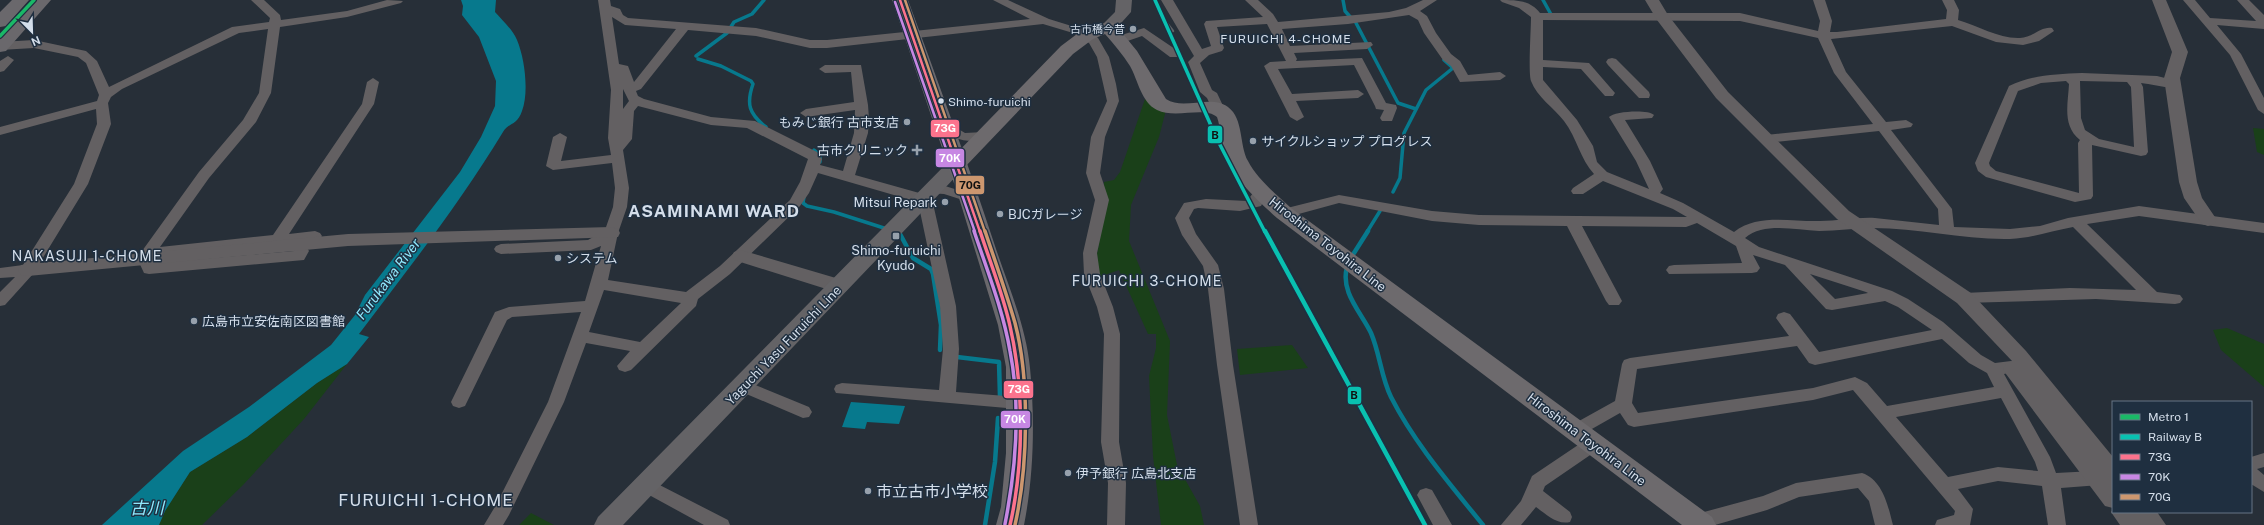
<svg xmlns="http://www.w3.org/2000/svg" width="2264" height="525" font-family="'Public Sans','Noto Sans JP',sans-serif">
<rect width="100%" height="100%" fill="#272f38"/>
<!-- green -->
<path fill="#1a4019" d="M1145 99 1166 110 1159 137 1131 205 1129 241 1170 341 1167 415 1177 465 1200 506 1204 525H1161L1153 456 1149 376 1156 348V334H1148L1119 270 1099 277 1097 254 1105 212 1104 182 1114 180 1120 172Z
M2253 128 2264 129V155L2257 152Z
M2227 328 2264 344V387L2221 350 2213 330Z
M1292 345 1308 368 1240 375 1237 349Z
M347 364 304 419 243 485 202 525H159L165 511 190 472 247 437 317 383Z
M531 513 554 525H519Z"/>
<!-- water -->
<path fill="#07798d" d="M461 0H496L495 12C502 20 513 30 517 40 525 59 529 93 522 111 517 126 509 122 503 132 460 203 409 268 359 334L369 337 347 364 317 383 247 437 190 472 165 511 159 525H102L183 451 249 407 331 345 355 315 365 295 460 172 481 137 495 106 496 81 479 37 462 15 463 6Z
M851 402 905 406 899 424 867 422 865 429 842 427Z"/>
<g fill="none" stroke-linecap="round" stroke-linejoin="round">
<!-- stream-far1 -->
<path stroke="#07798d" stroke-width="3.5" d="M1343 0 1345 11 1352 19
M1543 0 1553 18
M1356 23 1398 103 1416 109
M696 56 727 33 734 22 752 14 764 0
M698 59 721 66 751 81 753 84C746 104 749 114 766 127
M814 150 820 155V162
M1393 192 1400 178 1404 133 1426 90 1453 68 1444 60
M804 197 803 203 807 206 834 212 887 229
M1367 232 1380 211"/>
<!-- stream -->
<path stroke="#07798d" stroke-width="4.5" d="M900 234 913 258 931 269 933 274 941 325 940 350
M1354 253 1368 231
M1347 267C1340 292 1361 312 1371 333 1380 354 1381 377 1391 397 1415 444 1450 484 1483 525
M957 357 999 362 1000 397
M985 525 995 462 998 418"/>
<!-- minor -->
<path fill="#636062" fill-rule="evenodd" d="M251 0H264L280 15 281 20 347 11 387 0 403 1 401 3 347 17 280 27 271 93 256 122 209 178 160 247 273 235 362 104 367 82 373 78 379 82 374 104 289 234 315 231 320 233 322 236C318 242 313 245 306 242L165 256 153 260 154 263 294 251 297 248H307L309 251 304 260 149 274 144 273 137 258 199 172 243 120 259 93 268 29 239 33 122 89 111 97 108 103 111 124 88 184 33 274 5 305 0 306V292L15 277 0 278V268L23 265 74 184 97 124 96 109 0 135V127L97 101 99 95 86 63 78 57 34 48 0 50V42L34 40 86 51 97 61 109 87 232 27 269 22 270 18Z
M598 0H610L611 6 620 9 623 15 628 18 756 28 810 40H827L1030 19 993 0H1008L1049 19 1091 32 1098 38 1109 57 1116 84 1119 101 1105 137 1100 173 1109 200 1097 253 1100 274 1113 307 1120 334 1119 442 1126 483 1125 525H1107L1108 483 1101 442 1104 334 1097 307 1084 274 1083 253 1095 200 1086 173 1091 137 1107 101 1097 57 1089 43 1073 33 1043 24 827 48H810L756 36 688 30 641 89 636 91 638 96 644 99 711 117 755 121 817 152 822 159 820 165 843 171 854 133 855 110 806 117 800 113 806 109 854 102 851 72 825 73 819 69 825 65H861L868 105 869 119 868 133 855 175 930 196 932 199 956 306 959 349 956 392 1019 397 1025 398 1027 403 1025 408 1019 409 836 393 834 389 836 385 842 383 939 390 943 349 940 306 918 202 818 173 809 193 800 206 730 274 698 299 696 306 631 370 625 372 619 370 617 366 630 351 586 343 564 402 509 515 503 525H484L496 505 548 402 581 312 512 317 507 320 465 406 459 408 453 406 451 402 495 312 509 307 585 301 601 246 591 250 501 254 496 252 494 249 496 246 501 244 588 240 605 230 613 207 615 188 612 163 553 170 546 166 553 137 560 133 567 137 561 161 611 155 608 138 611 90ZM612 17 625 25 676 29 634 82 628 66 619 64ZM623 89 629 101 623 109ZM638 106 711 125 747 128 808 159 800 182 790 200 720 266 686 292 608 280 618 233 627 207 629 188 623 150 632 139 634 111ZM604 290 681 303 640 342 589 332Z
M1161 0H1173L1202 49 1211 46 1204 24 1206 21 1263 17 1245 0H1258L1273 14 1278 22 1389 12 1406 8 1423 0H1437L1420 11 1427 16 1436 33 1451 54 1460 61 1468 75 1500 72 1506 76 1500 80 1460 82 1451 66 1443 60 1424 33 1418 20 1409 15 1348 24 1282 29 1290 46 1371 42 1373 45 1367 49 1294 53 1297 59 1296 61 1362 58 1386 103 1396 105 1397 108 1392 121H1382L1380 118 1384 110 1376 109 1375 106 1354 65 1278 69 1292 94 1358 90 1364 94 1358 98 1296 101 1304 117 1297 121 1290 117 1264 66 1270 62 1286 61 1267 24 1217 27 1224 48 1222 51 1209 55 1200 63 1212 90 1217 93 1225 110 1219 114 1214 113 1207 98 1200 92 1188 62 1194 56Z
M1500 0C1516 0 1530 0 1540 13H1740L1818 31 1820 21 1813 0H1825L1832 21 1830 32H1837L1946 19 1947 10 1942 0H1954L1959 10 1958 20C1979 26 1999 39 2020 38 2032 38 2041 26 2052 28L2054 31 2039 41 2023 45 1996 42 1952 26 1831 39 1846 72 1886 122 1906 120 1913 124 1911 127 1891 130 1952 209 1954 227 2010 229 2040 226 2068 218 2139 206 2264 223V233L2139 216 2087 224 2157 292 2180 295 2183 299 2180 303 2175 304 2096 299 1964 303 1959 302 1956 298 1959 294 1964 293 2070 288 2136 290 2073 227C2051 231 2032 238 2010 239 1964 240 1919 228 1873 228 1855 228 1837 231 1819 231 1795 230 1764 222 1745 238L1759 247 1892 291 1908 299 1943 322 1981 355 1995 363 2011 361 2017 363 2019 367 2017 371 2004 374 2050 457 2056 473 2113 470V484L2061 488 2066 525H2048L2042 486 1998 481 1958 489 1973 509 1970 525H1935L1937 520 1954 515 1955 511 1853 390 1813 400 1634 427 1628 425 1620 413 1576 438 1570 436 1567 431 1570 426 1615 401 1622 364 1624 360 1630 358 1789 336 1776 318 1778 314 1784 312 1790 314 1819 352 1932 330 1898 307 1885 301 1832 310 1826 309 1785 265 1753 255 1760 268 1757 272 1752 273 1669 274 1666 270 1669 266 1674 265 1742 263 1736 246 1697 223 1686 227 1582 226 1622 301 1619 305H1609L1606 301 1567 226 1479 225 1432 221 1339 203 1284 218 1279 216 1277 213 1279 210 1339 195 1432 211 1479 215 1687 217 1673 209 1603 181 1583 194H1573L1571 191 1573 188 1594 174C1580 159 1577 138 1564 121 1554 108 1537 97 1531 81 1528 72 1531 30 1531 17L1519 8 1502 2ZM1543 20 1740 21 1818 38 1834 73 1873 124 1766 135 1759 139 1766 143 1879 131 1938 209 1939 225C1918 223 1896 220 1875 218 1857 217 1838 221 1820 221 1792 222 1758 213 1734 232L1683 203 1660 193 1663 189 1650 161 1625 120 1652 118 1654 115C1649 109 1614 111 1609 117L1636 161 1649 189 1607 172 1597 162 1593 146 1577 120 1543 80V67L1581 69 1605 96H1613L1615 93 1589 63 1543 60ZM1810 274 1866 292 1868 293 1835 299ZM1942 339 1969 363 1987 373 1994 387 1887 406 1867 383 1855 377 1813 388 1638 413 1632 403 1637 369 1797 346 1809 363 1815 365ZM2001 398 2035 462 2038 471 1998 467 1948 477 1896 417Z
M2183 0H2195L2210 18 2256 21 2237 0H2249L2264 15V29L2217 25 2241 54 2264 98V114L2258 110 2230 55Z
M1144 28 1178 51 1180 54 1178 57H1170L1142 36 1119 44 1113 40 1115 37Z
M8 56 14 60 4 71 0 72V61Z
M1612 58 1616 59 1649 92 1650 95 1649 98H1639L1608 65 1606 62 1608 59Z
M2082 73 2157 76 2177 81 2179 84 2177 87C2169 89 2151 84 2141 83L2143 87 2148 152 2146 155 2141 156 2092 145 2093 196 2091 199 2075 202 1986 177 1978 171 1975 163 2009 86C2032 75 2056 74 2082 73ZM2066 81 2069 84C2068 104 2062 126 2080 140L2078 143 2079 193 1996 171 1990 166 1989 163 2018 91 2041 83ZM2080 81 2127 82 2131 87 2134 147 2099 139 2085 130 2081 118Z
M942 119 965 133 984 132 991 136 989 139C968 144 953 140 937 126L935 123 937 120Z
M932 186H945L974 195 976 198 969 202 944 194 927 193 925 190Z
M1261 188 1268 192 1261 206 1240 211 1198 208 1194 209 1189 218 1196 234 1218 265 1224 289 1233 365 1258 525H1240L1217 365 1208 289 1203 266 1182 235 1175 218 1184 203 1206 199 1247 201 1256 189Z
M743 380 809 407 812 412 809 417 803 418 737 390 735 386 737 382Z
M1593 437 1599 439 1602 444 1599 449 1545 486 1543 491 1570 512 1572 517 1570 522C1556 525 1546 514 1536 507L1521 525H1501L1521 501 1532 476 1587 439Z
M2264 453V467L2257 469 2264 475V492L2251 484V457Z
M1862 473C1883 480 1888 506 1893 525H1875L1869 501 1858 488 1799 497 1767 510 1715 525H1693L1704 512 1763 496 1796 483Z
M646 478 728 520 730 525H704L640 490 637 485 640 480Z
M1426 488 1432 490 1452 525H1433L1417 495 1420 490Z"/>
<!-- tertiary -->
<path fill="#636062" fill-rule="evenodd" d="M1645 0H1659L1668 15 1728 92 1849 211 1971 293 2026 351 2113 457V508L2105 506 2006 374 2003 369 2006 364 2012 361 1957 303 1837 219 1716 98 1657 20Z
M2152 0H2166L2188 52 2180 78 2197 182 2202 198 2217 220 2214 224 2208 226 2202 224 2184 198 2179 182 2164 78 2172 52Z
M611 227 618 229 620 233 618 237 348 246 28 276 21 275 18 270 21 265 28 264 348 234Z
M741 250 846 281 849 286 846 291 839 293 734 260 732 256 734 252Z
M2113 509V512H2157L2166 525H2120L2111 512Z"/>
<!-- secondary -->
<path fill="#646366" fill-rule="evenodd" d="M1116 0H1132L1131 12 1114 31H1102L1100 27 1115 12Z
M957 158 964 160 967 164 964 168 623 525H594L598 517 950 160Z"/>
<!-- primary -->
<path fill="#6d6a6d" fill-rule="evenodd" d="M1108 22 1114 23 1137 51 1166 99C1184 111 1210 94 1228 107 1244 119 1239 145 1248 161 1258 180 1276 194 1291 208L1712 517 1716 525H1682L1277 218C1256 199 1233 178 1223 151 1220 140 1221 128 1217 117 1204 106 1176 119 1157 110 1141 102 1138 80 1130 66 1123 55 1114 44 1105 34L1093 39 1073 54 964 168 957 170 950 168 947 164 950 160 1061 46 1081 31Z"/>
<!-- trunk -->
<path fill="#6a686c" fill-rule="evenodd" d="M12 0H29L6 26 0 27V12Z
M34 0H51L6 51 0 52V36Z
M892 0H908C938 82 968 163 995 246 1008 285 1026 326 1030 368 1035 419 1034 475 1024 525H996L1001 507 1006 453V367L998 325 959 198Z"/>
<!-- rail -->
<path stroke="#626568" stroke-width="2.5" d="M1166 22 1173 31"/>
<defs>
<path id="bus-1-far1" d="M900 0 980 232"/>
<path id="bus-1" d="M980 231C990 262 1003 294 1010 326 1024 387 1024 464 1010 525"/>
<path id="bus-2-far1" d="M895 2 975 232"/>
<path id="bus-2" d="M974 231C987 270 1003 310 1010 351 1021 407 1016 468 1005 524"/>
<path id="bus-3-far1" d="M905 0 985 232"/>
<path id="bus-3" d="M985 231C995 261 1006 292 1015 323 1030 380 1028 467 1015 525"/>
</defs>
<!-- bus-1-far1 casing -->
<use href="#bus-1-far1" stroke="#1f2f40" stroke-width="5"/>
<!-- bus-1 casing -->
<use href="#bus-1" stroke="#1f2f40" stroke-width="6"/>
<!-- bus-2-far1 casing -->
<use href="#bus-2-far1" stroke="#1f2f40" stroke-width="5"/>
<!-- bus-2 casing -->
<use href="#bus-2" stroke="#1f2f40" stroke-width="6"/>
<!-- bus-3-far1 casing -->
<use href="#bus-3-far1" stroke="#1f2f40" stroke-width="5"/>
<!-- bus-3 casing -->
<use href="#bus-3" stroke="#1f2f40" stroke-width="6"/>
<!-- bus-1-far1 -->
<use href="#bus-1-far1" stroke="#fc738d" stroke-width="2.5"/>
<!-- bus-1 -->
<use href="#bus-1" stroke="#fc738d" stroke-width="3.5"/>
<!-- bus-2-far1 -->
<use href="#bus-2-far1" stroke="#c787e3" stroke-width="2.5"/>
<!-- bus-2 -->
<use href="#bus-2" stroke="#c787e3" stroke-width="3.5"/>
<!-- bus-3-far1 -->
<use href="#bus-3-far1" stroke="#cd976f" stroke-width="2.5"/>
<!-- bus-3 -->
<use href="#bus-3" stroke="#cd976f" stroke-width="3.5"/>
<defs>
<path id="rail-1-far1" d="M1155 0 1217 139 1265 232"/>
<path id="rail-1" d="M1265 231 1425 525"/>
</defs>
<!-- rail-1-far1 casing -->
<use href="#rail-1-far1" stroke="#1f2f40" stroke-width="6"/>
<!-- rail-1 casing -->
<use href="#rail-1" stroke="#1f2f40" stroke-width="8"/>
<!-- rail-1-far1 -->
<use href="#rail-1-far1" stroke="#09c0b0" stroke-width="3.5"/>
<!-- rail-1 -->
<use href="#rail-1" stroke="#09c0b0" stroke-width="4.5"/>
<defs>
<path id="metro-1" d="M0 36 34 0"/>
</defs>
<!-- metro-1 casing -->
<use href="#metro-1" stroke="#1f2f40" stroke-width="6"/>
<!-- metro-1 -->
<use href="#metro-1" stroke="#1ab867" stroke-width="3.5"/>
</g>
<!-- markers -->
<g fill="#97a1ac" stroke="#1f2f40" stroke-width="1.5">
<circle cx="1133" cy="29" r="4"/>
<circle cx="907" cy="122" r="4"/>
<circle cx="1253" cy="141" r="4"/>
<path d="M915 144h4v4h4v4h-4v4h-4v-4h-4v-4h4z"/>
<circle cx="945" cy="202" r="4"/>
<circle cx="1000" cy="214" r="4"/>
<rect x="892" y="232" width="8" height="8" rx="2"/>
<circle cx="558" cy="258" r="4"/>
<circle cx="194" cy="321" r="4"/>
<circle cx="1068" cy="473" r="4"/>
<circle cx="868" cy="491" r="4"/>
</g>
<circle fill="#d4deea" stroke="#1f2f40" stroke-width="1.5" cx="941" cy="101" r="3.5"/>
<g text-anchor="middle" stroke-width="3" stroke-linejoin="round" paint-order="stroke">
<!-- far-poi labels -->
<g font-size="11" fill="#d4deea" stroke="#1f2f40" text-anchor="end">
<text x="1125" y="33">古市橋今昔</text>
</g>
<!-- far-neighbourhood labels -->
<g font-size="12" letter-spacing="1" fill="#d4deea" stroke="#1f2f40">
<text x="1286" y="43">FURUICHI 4-CHOME</text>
</g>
<!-- bus labels -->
<g font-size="12" fill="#d4deea" stroke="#1f2f40" text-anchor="start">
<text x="948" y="106">Shimo-furuichi</text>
</g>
<!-- poi labels -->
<g font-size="13" fill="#d4deea" stroke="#1f2f40" text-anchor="start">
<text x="899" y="127" text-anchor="end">もみじ銀行 古市支店</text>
<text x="1261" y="146">サイクルショップ プログレス</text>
<text x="908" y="155" text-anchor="end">古市クリニック</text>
<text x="937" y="207" text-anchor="end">Mitsui Repark</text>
<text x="1008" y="219">BJCガレージ</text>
<text x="896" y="255" text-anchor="middle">Shimo-furuichi<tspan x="896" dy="15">Kyudo</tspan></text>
<text x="566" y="263">システム</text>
<text x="202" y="326">広島市立安佐南区図書館</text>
<text x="1076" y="478">伊予銀行 広島北支店</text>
</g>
<!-- street labels -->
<g font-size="13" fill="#d4deea" stroke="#1f2f40">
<text transform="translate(1328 244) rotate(38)" y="5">Hiroshima Toyohira Line</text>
<text transform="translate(783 345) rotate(-46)" y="5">Yaguchi Yasu Furuichi Line</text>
<text transform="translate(1587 439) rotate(37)" y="5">Hiroshima Toyohira Line</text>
</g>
<!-- neighbourhood labels -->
<g font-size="14" letter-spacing="1" fill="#d4deea" stroke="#1f2f40">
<text x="87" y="261">NAKASUJI 1-CHOME</text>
<text x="1147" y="286">FURUICHI 3-CHOME</text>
</g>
<!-- water labels -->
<g font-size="14" font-style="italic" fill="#8fe9fd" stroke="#1f2f40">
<text transform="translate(388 279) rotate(-53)" y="5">Furukawa River</text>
</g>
<!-- near-poi labels -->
<g font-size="16" fill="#d4deea" stroke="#1f2f40" text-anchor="start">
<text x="876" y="497">市立古市小学校</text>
</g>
<!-- district labels -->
<g font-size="17" font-weight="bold" letter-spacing="1" fill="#d4deea" stroke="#1f2f40">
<text x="714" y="217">ASAMINAMI WARD</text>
</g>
<!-- near-neighbourhood labels -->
<g font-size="17" letter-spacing="1" fill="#d4deea" stroke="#1f2f40">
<text x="426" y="506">FURUICHI 1-CHOME</text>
</g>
<!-- near-water labels -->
<g font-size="17" font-style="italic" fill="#8fe9fd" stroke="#1f2f40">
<text x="147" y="514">古川</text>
</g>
</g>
<g stroke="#1f2f40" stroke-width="1.5">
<rect x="930" y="119" width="30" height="19" rx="4" fill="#fc738d"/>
<rect x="1207" y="125" width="16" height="19" rx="4" fill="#09c0b0"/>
<rect x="935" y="148" width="30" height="20" rx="4" fill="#c787e3"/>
<rect x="955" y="175" width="30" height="20" rx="4" fill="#cd976f"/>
<rect x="1003" y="380" width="31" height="19" rx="4" fill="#fc738d"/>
<rect x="1347" y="386" width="15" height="19" rx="4" fill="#09c0b0"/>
<rect x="1000" y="410" width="31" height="19" rx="4" fill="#c787e3"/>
</g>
<g font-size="11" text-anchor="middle" font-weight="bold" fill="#fff">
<text x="945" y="132">73G</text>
<text x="950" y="162">70K</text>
<text x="1019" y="393">73G</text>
<text x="1015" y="423">70K</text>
</g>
<g font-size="11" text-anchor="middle" font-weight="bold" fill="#111">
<text x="1215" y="139">B</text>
<text x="970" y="189">70G</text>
<text x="1354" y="399">B</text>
</g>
<!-- legend -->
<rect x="2112" y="401" width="140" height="112" fill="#1f2f40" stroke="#677584"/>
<rect x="2120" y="414" width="20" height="6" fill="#1ab867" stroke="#677584"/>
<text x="2148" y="421" font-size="12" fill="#d4deea">Metro 1</text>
<rect x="2120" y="434" width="20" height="6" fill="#09c0b0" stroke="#677584"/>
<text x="2148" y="441" font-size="12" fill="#d4deea">Railway B</text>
<rect x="2120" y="454" width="20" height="6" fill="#fc738d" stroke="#677584"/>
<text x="2148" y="461" font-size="12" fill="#d4deea">73G</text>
<rect x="2120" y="474" width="20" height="6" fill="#c787e3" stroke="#677584"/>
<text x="2148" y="481" font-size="12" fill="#d4deea">70K</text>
<rect x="2120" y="494" width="20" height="6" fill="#cd976f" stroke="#677584"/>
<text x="2148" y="501" font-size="12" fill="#d4deea">70G</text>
<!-- north arrow -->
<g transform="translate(32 32) rotate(157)" stroke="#1f2f40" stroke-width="3" paint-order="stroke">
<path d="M0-3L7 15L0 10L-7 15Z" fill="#d4deea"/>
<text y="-6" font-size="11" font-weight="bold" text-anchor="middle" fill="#d4deea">N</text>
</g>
</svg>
